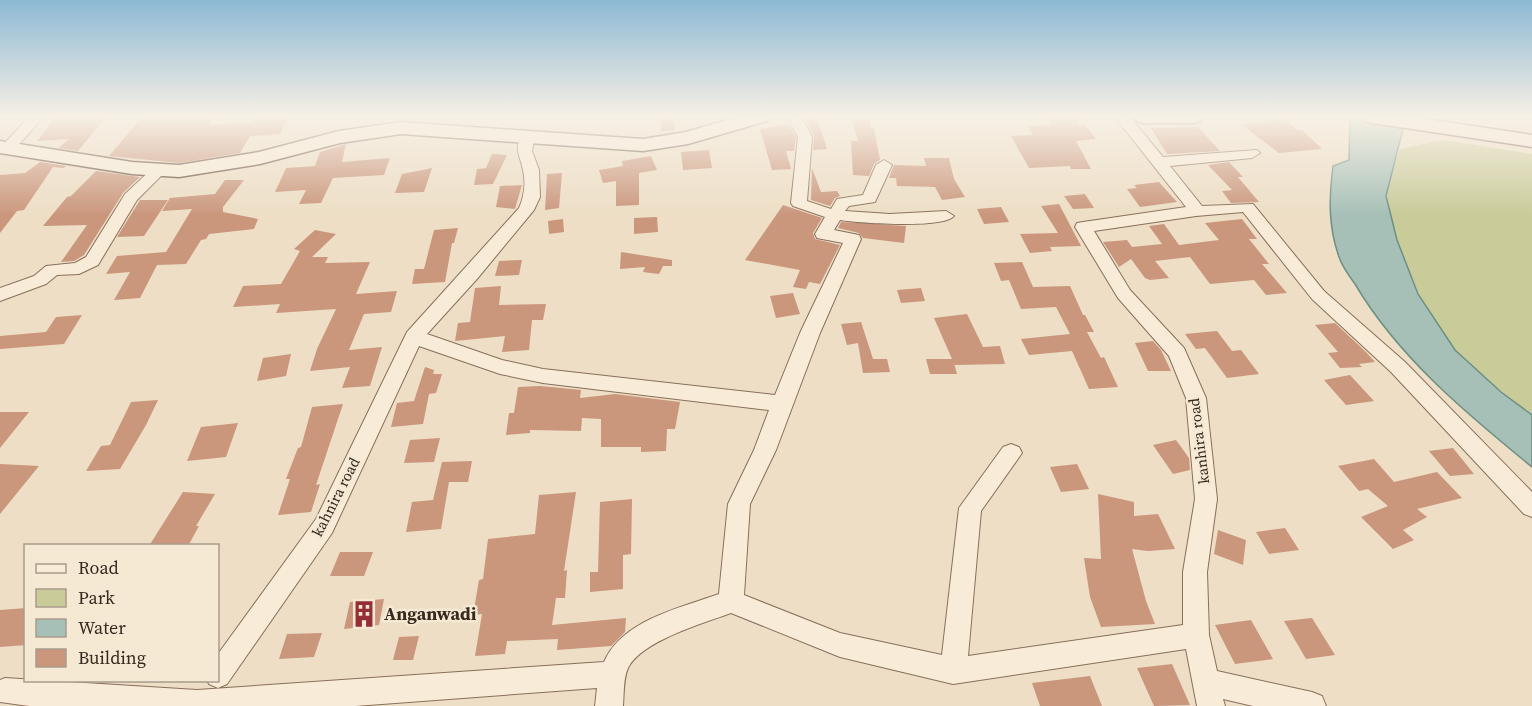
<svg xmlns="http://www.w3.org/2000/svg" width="1532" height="706" font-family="'Source Serif 4',serif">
<rect width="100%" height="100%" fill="#eddec5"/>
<!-- green -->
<path fill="#c9cb99" d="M1444 140 1532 154V415C1506 396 1476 375 1455 350 1428 318 1388 239 1386 197 1386 183 1396 163 1400 149Z"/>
<!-- water -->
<path fill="#a6c0b7" stroke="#6d8f84" stroke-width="1.5" d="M1350 117H1406L1386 196 1397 240 1418 294 1455 350 1501 392 1532 415V467C1467 414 1398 357 1355 284 1349 276 1342 266 1339 257 1328 226 1329 198 1333 166L1349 160Z"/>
<!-- building -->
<path fill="#ca967c" d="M56 117H106L78 151 58 148 69 139 37 141Z
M142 117H212L208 125 252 122 254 117H288L280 134 250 136 240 153 179 163 109 156Z
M661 117H673L675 130 661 131Z
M804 117H817L827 149 813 150 814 136Z
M1049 117H1077L1078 125H1085L1096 139 1076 141 1091 169H1071L1070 166 1029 168 1011 136 1033 135 1028 126 1050 125Z
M1284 118 1297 130H1302L1322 149 1279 153 1242 125Z
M869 119 871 128H874L880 160 874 164 869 176 853 175 851 141H858L852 120Z
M788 124 796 137 794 151H786L791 169 772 170 760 129Z
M1198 127 1220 151 1167 154 1151 128Z
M346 144 342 162 390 158 384 175 333 178 321 203 299 204 306 190 275 192 286 168 315 166 320 152Z
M709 150 712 168 683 170 681 152Z
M492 154 507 155 493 184 474 185 477 169 486 168Z
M651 156 657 170 639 173V205L616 206V181L603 183 599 170 623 166 622 161Z
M924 158H949L954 179 965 197 942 200 935 187 897 186 896 178H889L894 165 926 166Z
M40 162 66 166 64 168 53 167 24 210 17 211 0 233V175L25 173Z
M1229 162 1243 177H1238L1259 202 1231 203 1222 191 1232 190 1208 165Z
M432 168 424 192 395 193 402 174Z
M812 168 821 192 837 191 840 196 835 198 830 206 811 200Z
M96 171 140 177 123 193 84 255 74 261 61 262 87 225 43 226 67 197 71 196Z
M562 173 559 208 545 210 547 174Z
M225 180H244L223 207V212L258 219 254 229 209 234 206 239 201 240 186 264 157 265 140 298 114 300 130 272 106 274 117 256 166 252 192 209 162 211 170 198 215 194Z
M1159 182 1177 202 1140 207 1127 189 1137 188 1134 185Z
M522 185 515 209 496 207 500 186Z
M1085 194 1094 208 1073 209 1064 196Z
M140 200H168L144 236 117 237Z
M1059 204 1081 246 1050 247 1052 251 1030 253 1020 234 1058 233 1041 206Z
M783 205 822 218 813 233 815 239 840 245 820 284 809 282 806 289 793 287 800 270 745 260Z
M1001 207 1009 222 984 224 977 209Z
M657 217 658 232 634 234V218Z
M563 219 564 232 549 234 548 221Z
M1242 219 1257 239H1249L1269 264H1262L1287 293 1266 295 1254 280 1210 284 1190 257 1155 261 1169 278 1150 280 1145 278 1131 259 1119 267 1103 242 1127 240 1132 247 1162 244 1149 226 1164 224 1179 245 1219 240 1205 223Z
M841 222 906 226 904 243 863 238 859 233 838 228Z
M458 228 454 243H452L445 282 412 284 415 269H424L434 230Z
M315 230 336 234 312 257H328L325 263 370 262 356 294 397 291 391 312 364 314 349 350 382 347 370 386 342 388 350 367 310 371 317 349 336 309 276 313 280 304 233 307 243 286 281 284 300 251 294 249Z
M621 252 672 260V266H663L659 274 643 272 645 267 620 269Z
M522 260 519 275 495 276 499 261Z
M1022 262 1033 287 1070 286 1083 315H1085L1094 332H1087L1101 358 1104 357 1118 387 1089 389 1072 351 1029 355 1021 339 1070 334 1056 307 1021 309 1009 280 1001 281 994 263Z
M501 286 499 305 546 304 543 320H532L529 350 502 352 505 336 455 341 458 323 470 322 475 288Z
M921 288 925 301 901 303 897 290Z
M793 293 800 314 776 318 770 296Z
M967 314 983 347 1000 346 1005 364 955 365 954 363 957 374H930L926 359H952L934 318Z
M82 315 64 344 0 349V336L46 332 56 317Z
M861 322 873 359H887L890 372 863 373 858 343 847 345 841 324Z
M1335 323 1366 352 1375 362 1359 364 1362 367 1340 368 1328 353 1338 352 1315 325Z
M1217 331 1232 351 1241 350 1259 374 1227 378 1205 348 1196 349 1185 334Z
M1153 341 1161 350 1171 371H1148L1135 343Z
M291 354 286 376 257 381 263 358Z
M425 367 434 370 433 374H442L436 393 429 394 423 424 391 427 397 403 414 401Z
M1350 375 1374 401 1346 405 1324 380Z
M540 386 581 390 580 398 615 394 680 402 675 429H667L666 451 641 452V447H601V419L582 418 581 431 530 430V433L506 435 509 413H514L518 387Z
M158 400 146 425 120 469 86 471 101 446 110 445 131 402Z
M343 404 316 485 320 484 311 512 278 515 290 479H286L298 448 301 447 312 407Z
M0 412H29L0 448Z
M238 423 226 457 187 461 201 427Z
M440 438 434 462 404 463 410 440Z
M1176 440 1189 458 1190 470 1173 474 1153 445Z
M1453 448 1474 474 1450 476 1429 451Z
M1374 459 1394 482 1437 472 1462 498 1417 509 1427 517 1403 530 1414 540 1393 549 1361 517 1388 506 1368 489 1359 491 1338 466Z
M472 461 468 482H449L441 529 406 532 412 502 433 500 442 462Z
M0 464 39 466 0 514Z
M1077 464 1089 489 1061 492 1050 467Z
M183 492 215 494 196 526H199L188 546H149Z
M576 492 564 571 567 570 565 598H556L552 625 626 618 625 632 611 646 557 650 558 639 507 641 505 654 475 656 482 614 473 615 479 580 483 579 488 539 535 534 539 495Z
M1098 494 1134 502V516L1158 514 1175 549 1148 551 1132 549 1146 601 1155 624 1101 627 1090 597 1084 558 1101 559Z
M632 499 631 554 623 555V589L590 592V572H598L600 502Z
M1285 528 1299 550 1269 554 1256 532Z
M1218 530 1246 540 1243 565 1214 554Z
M340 552H373L364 576H330Z
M384 599 379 625 344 629 350 602Z
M26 608V645L0 647V610Z
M1312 618 1335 655 1306 659 1284 621Z
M1251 620 1273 659 1235 664 1215 625Z
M322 633 314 657 279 659 287 634Z
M419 636 413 660H393L399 637Z
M1172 664 1190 705 1154 706 1137 668Z
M1090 676 1102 706H1040L1032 683Z"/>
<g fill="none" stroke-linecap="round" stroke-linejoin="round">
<defs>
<path id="street" d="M787 117H801L812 137 807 201 831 209 837 199 863 195 876 165 884 160 892 165 875 202 849 206 845 211 890 214 946 211 954 216C944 229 858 223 840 220L834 230 859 235 861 239 820 333 776 450 750 504 744 595 840 633 942 655 959 508 1003 447 1011 444 1019 447 1022 453 981 511 968 656 1183 625V572L1195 499 1186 398 1169 356 1118 298 1075 227 1077 223 1083 222 1186 207 1115 117H1130L1163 157 1257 150 1260 153 1252 158 1170 166 1202 206 1253 204 1324 291 1405 362 1532 492V517L1524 514 1391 372 1312 299 1243 212 1196 216 1094 231 1130 290 1184 348 1206 398 1217 499 1207 572 1209 635 1217 671 1312 692 1322 696 1326 706H1253L1223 699 1225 706H1197L1186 649 953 684 840 657 731 613C704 623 641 641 628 668 623 679 624 694 623 706H595L597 688 355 706H29L0 702V680L5 678 197 690 604 662C622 620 680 608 719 594L728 504 754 450 769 410 543 383 500 374 419 346 332 533 227 684 218 688 209 684 207 680H218V654L316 519 407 332 519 208C524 197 526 183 523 170 520 154 513 150 523 133H533L535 136 532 151 539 170 540 197 534 210 477 279 427 334 502 360 543 369 775 395 800 333 843 243 817 238 815 234 825 217 793 206 791 203 798 137Z
M28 118 35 117 40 121 12 152H2V146Z
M158 166 166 171 137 200 98 265 79 274 57 275 46 284 0 301V288L34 276 46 266 75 263 86 257 125 194 153 168Z"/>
<path id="secondary" d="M737 117H770L767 121 688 144 643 151 401 134 340 143 260 164 179 177 132 174 0 153V141L132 162 179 165 259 152 339 131 401 122 643 139 686 132Z
M1134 117H1203L1200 121 1193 123H1144L1137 121Z
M1362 117H1413L1532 135V147L1372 123 1365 121Z"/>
</defs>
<!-- street casing -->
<use href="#street" stroke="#886f5b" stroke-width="2"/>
<!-- secondary casing -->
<use href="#secondary" stroke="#69513e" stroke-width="3"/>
<!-- street -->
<use href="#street" fill="#f8ecd8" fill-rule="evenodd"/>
<!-- secondary -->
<use href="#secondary" fill="#f8ecd8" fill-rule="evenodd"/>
</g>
<!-- sky -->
<linearGradient id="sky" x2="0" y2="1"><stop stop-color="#8db9d4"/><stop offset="0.54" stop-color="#f7f0e5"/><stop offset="1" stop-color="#f7f0e5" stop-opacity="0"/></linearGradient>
<rect width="1532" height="216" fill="url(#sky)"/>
<!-- icons -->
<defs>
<symbol id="building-bare" viewBox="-9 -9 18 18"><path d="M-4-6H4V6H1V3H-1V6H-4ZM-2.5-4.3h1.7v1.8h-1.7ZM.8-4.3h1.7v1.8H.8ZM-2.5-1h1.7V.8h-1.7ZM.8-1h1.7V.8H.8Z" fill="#952d36" stroke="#f5e9d4" stroke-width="2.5" paint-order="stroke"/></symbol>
</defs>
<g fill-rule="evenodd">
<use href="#building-bare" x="345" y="595" width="38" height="38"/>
</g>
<g text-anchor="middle" stroke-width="5" stroke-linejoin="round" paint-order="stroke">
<!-- street labels -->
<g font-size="15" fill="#38291f" stroke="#f5e9d4">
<text transform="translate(1199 441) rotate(-97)" y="5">kanhira road</text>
<text transform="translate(336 497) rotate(-63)" y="5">kahnira road</text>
</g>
<!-- near-poi labels -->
<g font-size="18" font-weight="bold" fill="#38291f" stroke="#f5e9d4" text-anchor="start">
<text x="384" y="620">Anganwadi</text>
</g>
</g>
<!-- legend -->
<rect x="24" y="544" width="195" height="138" fill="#f5e9d4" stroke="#a99c8c" stroke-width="1.5"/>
<rect x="36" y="564" width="30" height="9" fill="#f8ecd8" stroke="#a99c8c" stroke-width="1.5"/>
<text x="78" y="574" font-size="18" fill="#38291f">Road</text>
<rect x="36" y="589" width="30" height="18" fill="#c9cb99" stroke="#a99c8c" stroke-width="1.5"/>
<text x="78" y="604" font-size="18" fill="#38291f">Park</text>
<rect x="36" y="619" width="30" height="18" fill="#a6c0b7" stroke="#a99c8c" stroke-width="1.5"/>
<text x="78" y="634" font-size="18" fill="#38291f">Water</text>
<rect x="36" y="649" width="30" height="18" fill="#ca967c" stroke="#a99c8c" stroke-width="1.5"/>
<text x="78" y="664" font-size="18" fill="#38291f">Building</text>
</svg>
